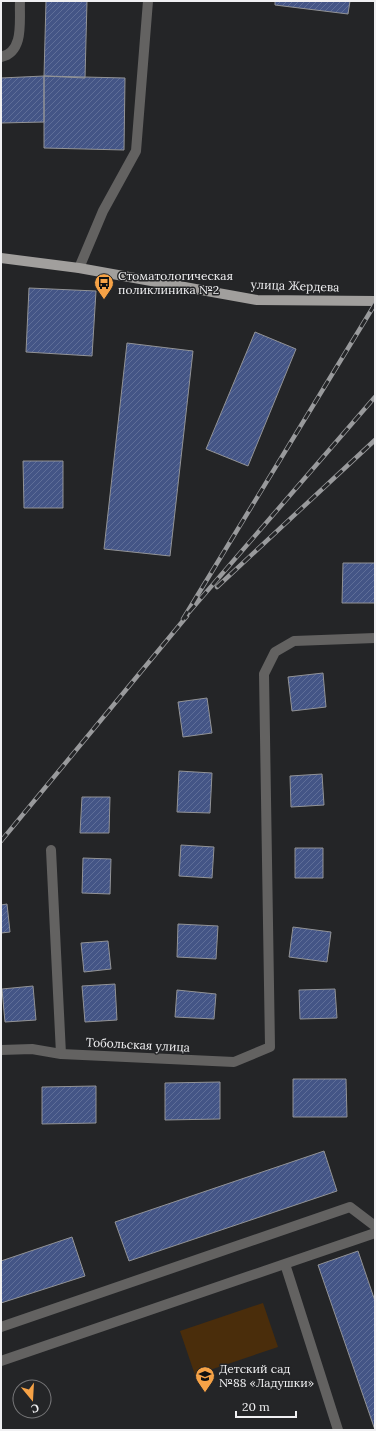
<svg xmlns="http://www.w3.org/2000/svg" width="376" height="1431" font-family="Lora,serif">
<defs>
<pattern id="building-hatch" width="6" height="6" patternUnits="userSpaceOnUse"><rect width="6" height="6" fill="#445586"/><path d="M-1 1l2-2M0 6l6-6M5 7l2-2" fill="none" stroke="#5f6e98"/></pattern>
</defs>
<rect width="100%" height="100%" fill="#242527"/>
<!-- garden -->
<path fill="#4a2d0b" d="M263 1303 278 1347 195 1375 180 1331Z"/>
<!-- building -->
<path fill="url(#building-hatch)" stroke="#929396" d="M46 1H87L85 78 44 76Z
M275 1H350L348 14 275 5Z
M44 76V122L1 123V78Z
M44 76 125 78 124 150 44 148Z
M29 288 96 291 92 356 26 352Z
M255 332 296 349 248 466 206 449Z
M127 343 193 351 170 556 104 549Z
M23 461H63V508H24Z
M343 563H375V603H342Z
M323 673 326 707 292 711 288 677Z
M207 698 212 733 183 737 178 702Z
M179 771 212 773 210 813 177 812Z
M322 774 324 805 291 807 290 776Z
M82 797H110L109 833H80Z
M181 845 214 847 212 878 179 876Z
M295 848H323V878H295Z
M83 858 111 859 110 894 82 893Z
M7 904 10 932 1 933V905Z
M178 924 218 926 216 959 177 957Z
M293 927 331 932 327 962 289 957Z
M108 941 111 969 84 972 81 943Z
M115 984 117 1020 85 1022 82 986Z
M33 986 36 1020 5 1022 2 989Z
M335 989 337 1018 300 1019 299 990Z
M177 990 216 994 214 1019 175 1017Z
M293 1079H346L347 1117H293Z
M220 1082V1119L165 1120V1083Z
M96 1086V1123L42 1124V1087Z
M324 1151 337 1191 129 1261 115 1222Z
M72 1237 85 1276 1 1303V1261Z
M358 1251 375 1301V1430L318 1265Z"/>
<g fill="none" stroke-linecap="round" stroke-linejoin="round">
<!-- minor -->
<path stroke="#636261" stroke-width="10" d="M1 57C25 52 19 19 20 1
M79 268 103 211 136 151 148 1
M51 850 61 1054
M1 1050 32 1049 61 1054 234 1062 270 1047 264 674 275 652 294 641 375 638
M285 1264 338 1430
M1 1327 350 1207 375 1226
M1 1361 375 1233"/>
<!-- major -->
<path stroke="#a19f9d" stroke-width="10" d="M1 258 79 268 257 300 375 301"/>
<defs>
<path id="rail" d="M375 304 183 619 375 397
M217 587 375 440
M1 841 187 616"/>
</defs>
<!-- rail casing -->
<use href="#rail" stroke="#999a9c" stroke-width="4.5"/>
<!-- rail -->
<use href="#rail" stroke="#242527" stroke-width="3" stroke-dasharray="9" stroke-linecap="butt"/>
</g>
<!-- icons -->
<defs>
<symbol id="bus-pin" viewBox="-11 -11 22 30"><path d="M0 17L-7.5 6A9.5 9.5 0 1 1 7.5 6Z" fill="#f6a246" stroke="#242527"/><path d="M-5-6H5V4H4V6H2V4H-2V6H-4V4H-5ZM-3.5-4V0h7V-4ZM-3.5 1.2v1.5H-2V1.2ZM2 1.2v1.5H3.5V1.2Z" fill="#111"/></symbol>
<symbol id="school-pin" viewBox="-11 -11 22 30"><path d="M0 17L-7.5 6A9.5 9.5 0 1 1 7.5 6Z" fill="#f6a246" stroke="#242527"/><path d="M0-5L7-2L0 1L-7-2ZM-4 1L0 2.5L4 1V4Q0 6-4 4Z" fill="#111"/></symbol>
</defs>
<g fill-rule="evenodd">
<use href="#bus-pin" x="93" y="272" width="22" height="30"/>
<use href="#school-pin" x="194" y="1365" width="22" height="30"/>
</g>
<g text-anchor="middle" stroke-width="3" stroke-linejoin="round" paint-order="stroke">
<!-- poi labels -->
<g font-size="12" fill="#f0f0f2" stroke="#242527" text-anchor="start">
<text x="118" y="280">Стоматологическая<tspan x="118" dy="14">поликлиника №2</tspan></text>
<text x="219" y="1373">Детский сад<tspan x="219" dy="14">№88 «Ладушки»</tspan></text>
</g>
<!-- street labels -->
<g font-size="12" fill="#f0f0f2" stroke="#242527">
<text transform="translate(295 286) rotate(2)" y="4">улица Жердева</text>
<text transform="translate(138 1045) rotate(3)" y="4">Тобольская улица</text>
</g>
</g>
<!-- border -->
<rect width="376" height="1431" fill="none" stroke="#f0f0f2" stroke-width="4"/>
<!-- north arrow -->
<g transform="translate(32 1399) rotate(162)"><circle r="19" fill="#242527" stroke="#767678"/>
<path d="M0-3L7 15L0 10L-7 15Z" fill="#f6a246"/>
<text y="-6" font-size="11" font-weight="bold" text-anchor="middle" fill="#f0f0f2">С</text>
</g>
<!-- scale -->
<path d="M236 1411v6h60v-6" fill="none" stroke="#f0f0f2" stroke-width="2"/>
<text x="242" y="1411" font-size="12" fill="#f0f0f2" stroke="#242527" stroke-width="3" paint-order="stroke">20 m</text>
</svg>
